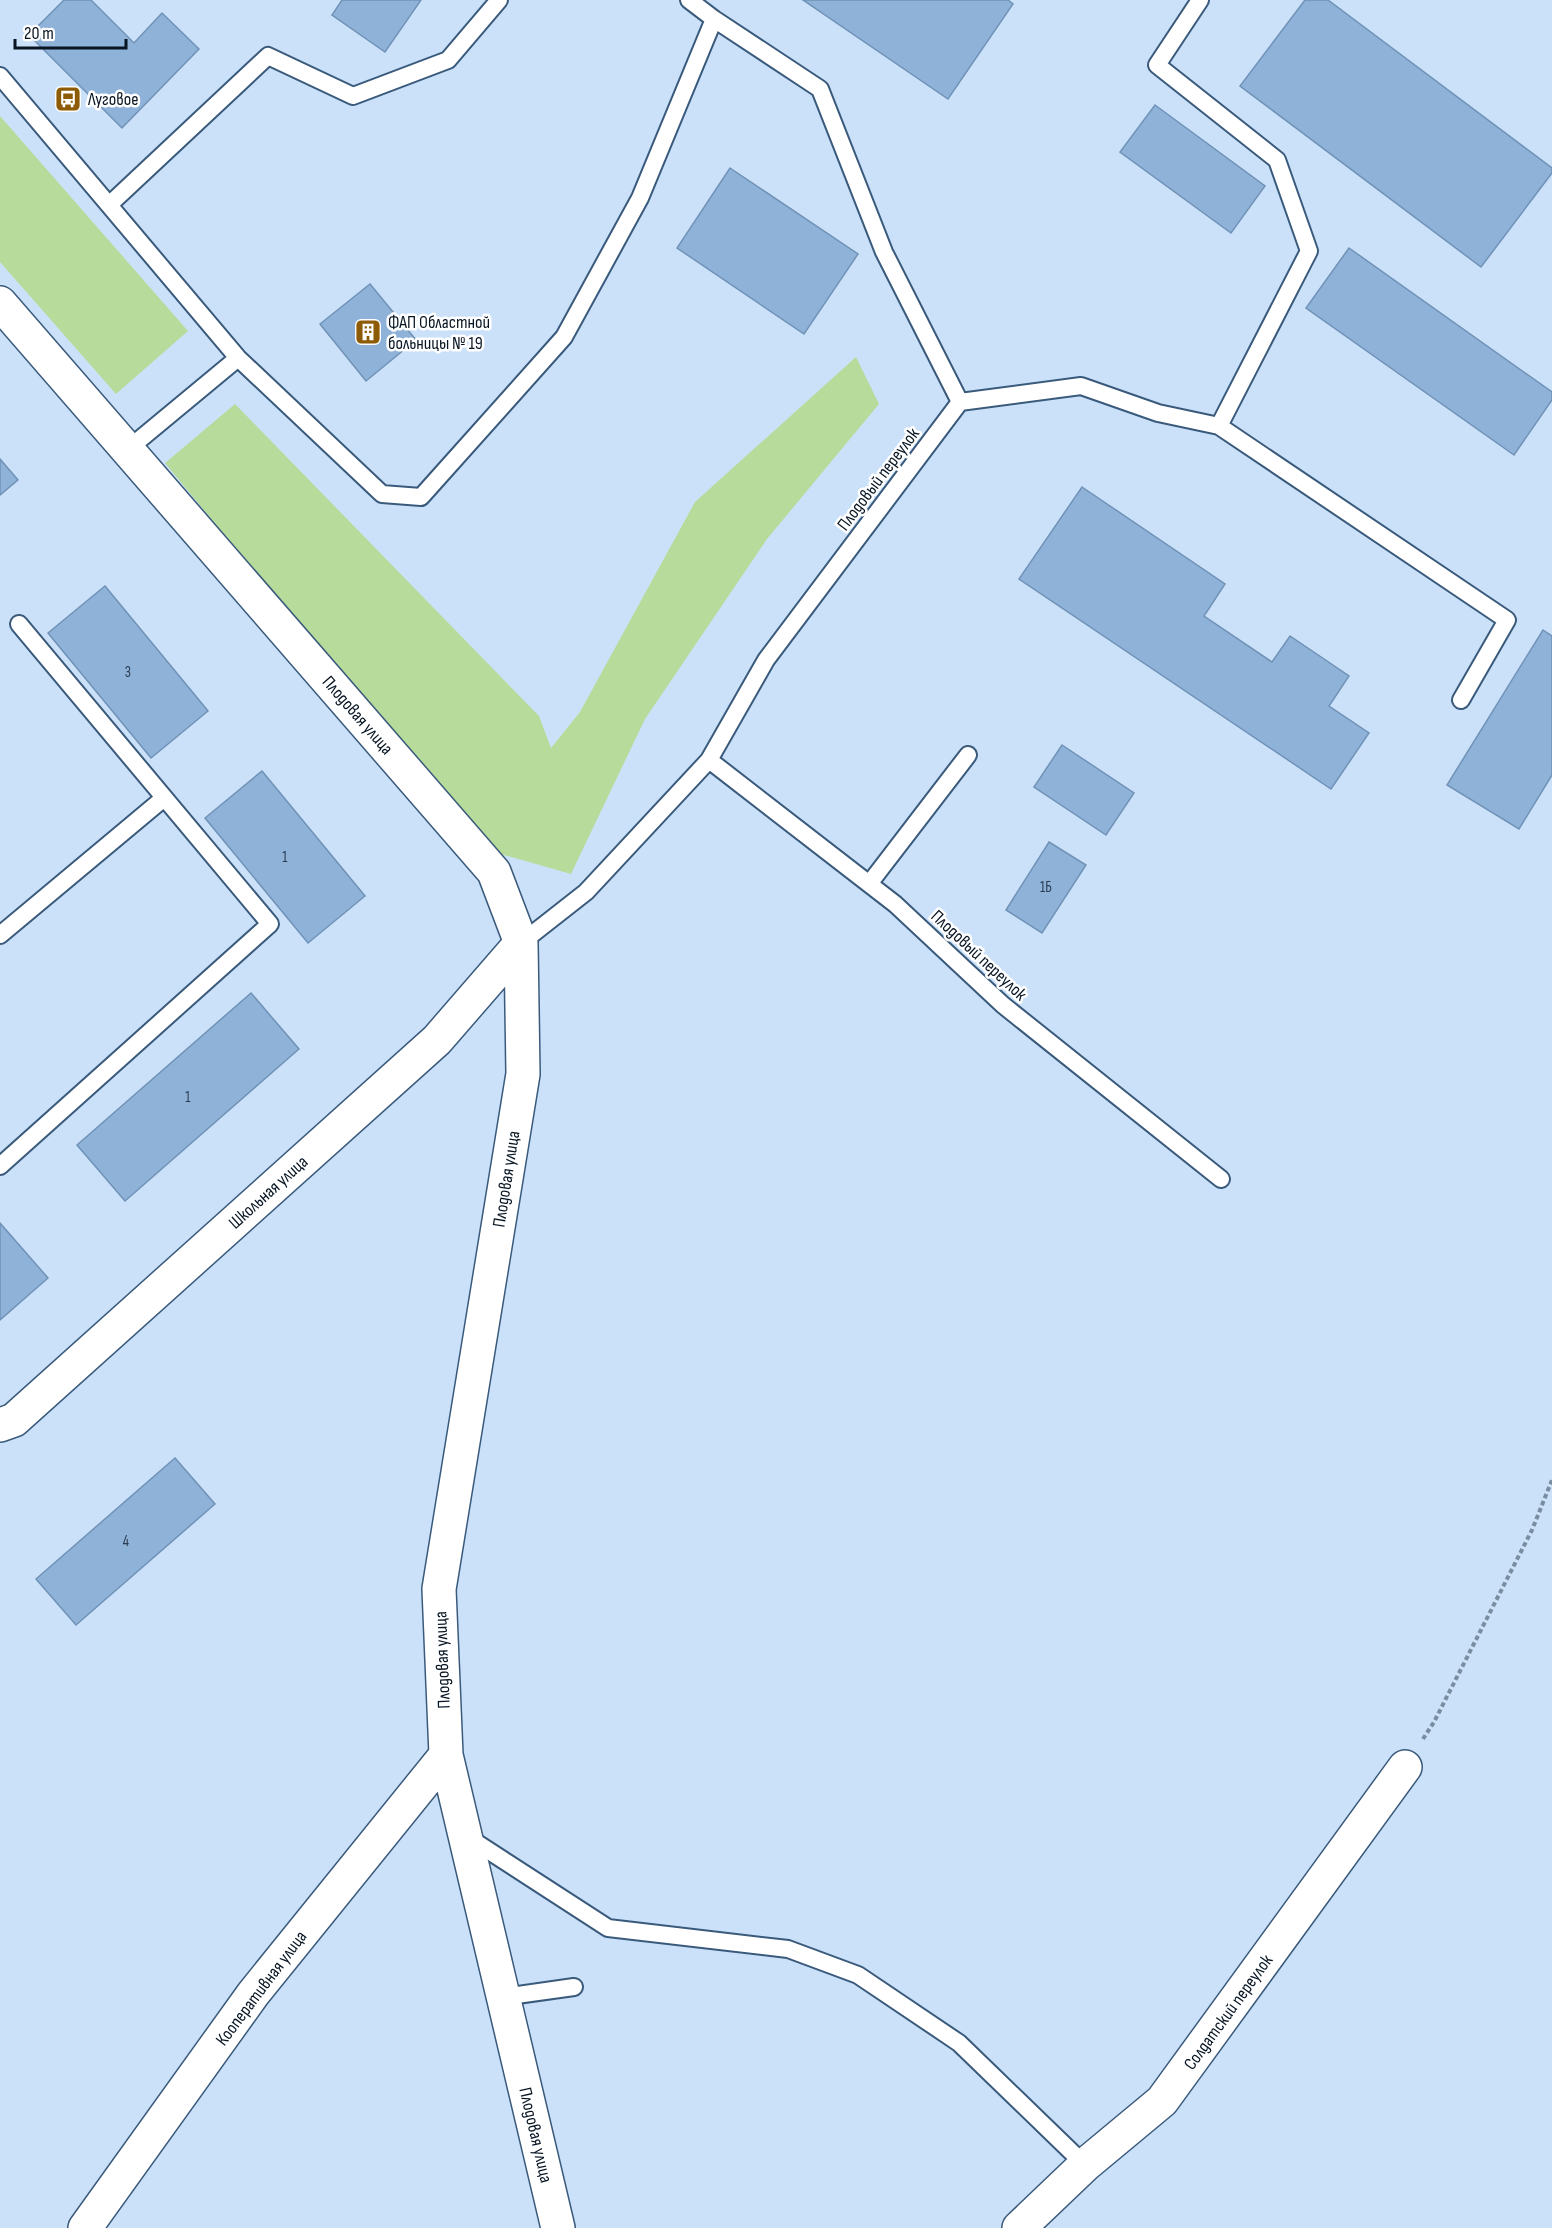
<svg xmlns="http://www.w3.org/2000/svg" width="1552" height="2228" font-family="'Sofia Sans Condensed',sans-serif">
<rect width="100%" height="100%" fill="#cbe1f9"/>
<!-- green -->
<path fill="#b7db9a" d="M0 116 188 331 116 394 0 262Z
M856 357 879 404 767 539 645 719 571 874 483 849 165 463 235 404 539 716 551 748 580 712 695 502Z"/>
<!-- building -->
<path fill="#8fb2d9" stroke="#7092b7" stroke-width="1.5" d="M64 0H91L134 43 162 13 199 49 122 128 29 35Z
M342 0H421L385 52 332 15Z
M803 0H1008L1013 4 948 99Z
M1305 0H1328L1552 168V173L1481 267 1240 86Z
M1155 105 1265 186 1231 233 1120 152Z
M730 168 858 254 804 334 677 248Z
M1349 248 1552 392V400L1514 455 1306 308Z
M370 284 416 340 366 381 320 324Z
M0 459 18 480 0 495Z
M1082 487 1225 584 1204 616 1272 662 1290 636 1349 676 1329 706 1369 733 1331 789 1019 579Z
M105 586 208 711 151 758 48 633Z
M1543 630 1552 636V775L1519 829 1447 785Z
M1062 745 1134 793 1106 835 1034 787Z
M262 771 365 896 308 943 205 818Z
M1049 842 1086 865 1042 933 1006 910Z
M251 993 299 1049 125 1201 77 1145Z
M0 1223 48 1278 0 1320Z
M175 1458 215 1504 76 1625 36 1579Z"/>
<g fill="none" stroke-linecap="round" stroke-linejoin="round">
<defs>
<path id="lane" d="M689 0 714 19 820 89 884 252 960 402 1081 386 1158 413 1219 426 1507 620 1461 700
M1200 0 1157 65 1277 160 1309 251 1219 426
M0 76 238 358 382 494 421 497 564 337 640 198 714 19
M109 205 268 56 353 96 448 60 499 0
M127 450 238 358
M709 760 895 904 1003 1005 1221 1179
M869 884 968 755
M0 935 164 798
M521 943 586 892 709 760 766 660 960 402
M0 1166 270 924 19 624
M466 1836 608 1928 788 1949 858 1975 959 2043 1085 2165
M503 1997 574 1987"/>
<path id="street" d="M0 303 494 872 521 943 523 1074 439 1589 446 1755 558 2228
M0 1425 14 1420 437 1040 521 943
M85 2228 253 1994 446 1755
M1019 2228 1085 2165 1162 2101 1405 1767"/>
</defs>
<!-- lane casing -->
<use href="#lane" stroke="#3a5a7c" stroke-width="20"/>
<!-- street casing -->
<use href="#street" stroke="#3a5a7c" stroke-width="36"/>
<!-- path -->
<path stroke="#7a8ca0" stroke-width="4" stroke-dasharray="4.5 3" stroke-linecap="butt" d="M1423 1739 1434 1722 1532 1530 1552 1480"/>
<!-- lane -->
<use href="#lane" stroke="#fff" stroke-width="16"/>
<!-- street -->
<use href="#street" stroke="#fff" stroke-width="33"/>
</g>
<!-- icons -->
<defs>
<symbol id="bus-square" viewBox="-11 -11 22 22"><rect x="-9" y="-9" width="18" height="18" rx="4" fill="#8d5b06" stroke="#fff"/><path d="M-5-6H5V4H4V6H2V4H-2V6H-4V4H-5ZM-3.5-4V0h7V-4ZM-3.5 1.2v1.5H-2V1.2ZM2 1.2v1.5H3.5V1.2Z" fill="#fff"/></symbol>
<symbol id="building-square" viewBox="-11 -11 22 22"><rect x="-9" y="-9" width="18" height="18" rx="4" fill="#8d5b06" stroke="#fff"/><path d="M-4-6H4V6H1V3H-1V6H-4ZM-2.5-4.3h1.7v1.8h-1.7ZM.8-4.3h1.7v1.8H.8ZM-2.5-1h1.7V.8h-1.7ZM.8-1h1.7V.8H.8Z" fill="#fff"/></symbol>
</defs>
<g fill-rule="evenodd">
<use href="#bus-square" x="53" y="84" width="30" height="30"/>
<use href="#building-square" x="353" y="317" width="30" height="30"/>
</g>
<g text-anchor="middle" stroke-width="5" stroke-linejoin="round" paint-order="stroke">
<!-- number labels -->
<g font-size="15" fill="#2a3c50">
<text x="128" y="677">3</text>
<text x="285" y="862">1</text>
<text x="1046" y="892">1Б</text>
<text x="188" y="1102">1</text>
<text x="126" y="1546">4</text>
</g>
<!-- poi labels -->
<g font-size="18" fill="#081523" stroke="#fff" text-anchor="start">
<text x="88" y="105">Луговое</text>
<text x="388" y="328">ФАП Областной<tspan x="388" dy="21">больницы № 19</tspan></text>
</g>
<!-- street labels -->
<g font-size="18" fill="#081523" stroke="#fff">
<text transform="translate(878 479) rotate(-53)" y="6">Плодовый переулок</text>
<text transform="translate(358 715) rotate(49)" y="6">Плодовая улица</text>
<text transform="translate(979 955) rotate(43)" y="6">Плодовый переулок</text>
<text transform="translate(506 1179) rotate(-81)" y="6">Плодовая улица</text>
<text transform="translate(268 1192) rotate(-42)" y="6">Школьная улица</text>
<text transform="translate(442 1660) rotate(-92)" y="6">Плодовая улица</text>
<text transform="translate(261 1988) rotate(-53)" y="6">Кооперативная улица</text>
<text transform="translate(1228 2012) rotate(-54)" y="6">Солдатский переулок</text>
<text transform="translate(536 2135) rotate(77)" y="6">Плодовая улица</text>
</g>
</g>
<!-- scale -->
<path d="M15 39v9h111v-9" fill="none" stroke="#081523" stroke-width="3"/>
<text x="24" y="39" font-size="18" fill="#081523" stroke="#ffffff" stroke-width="4.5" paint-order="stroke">20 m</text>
</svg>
